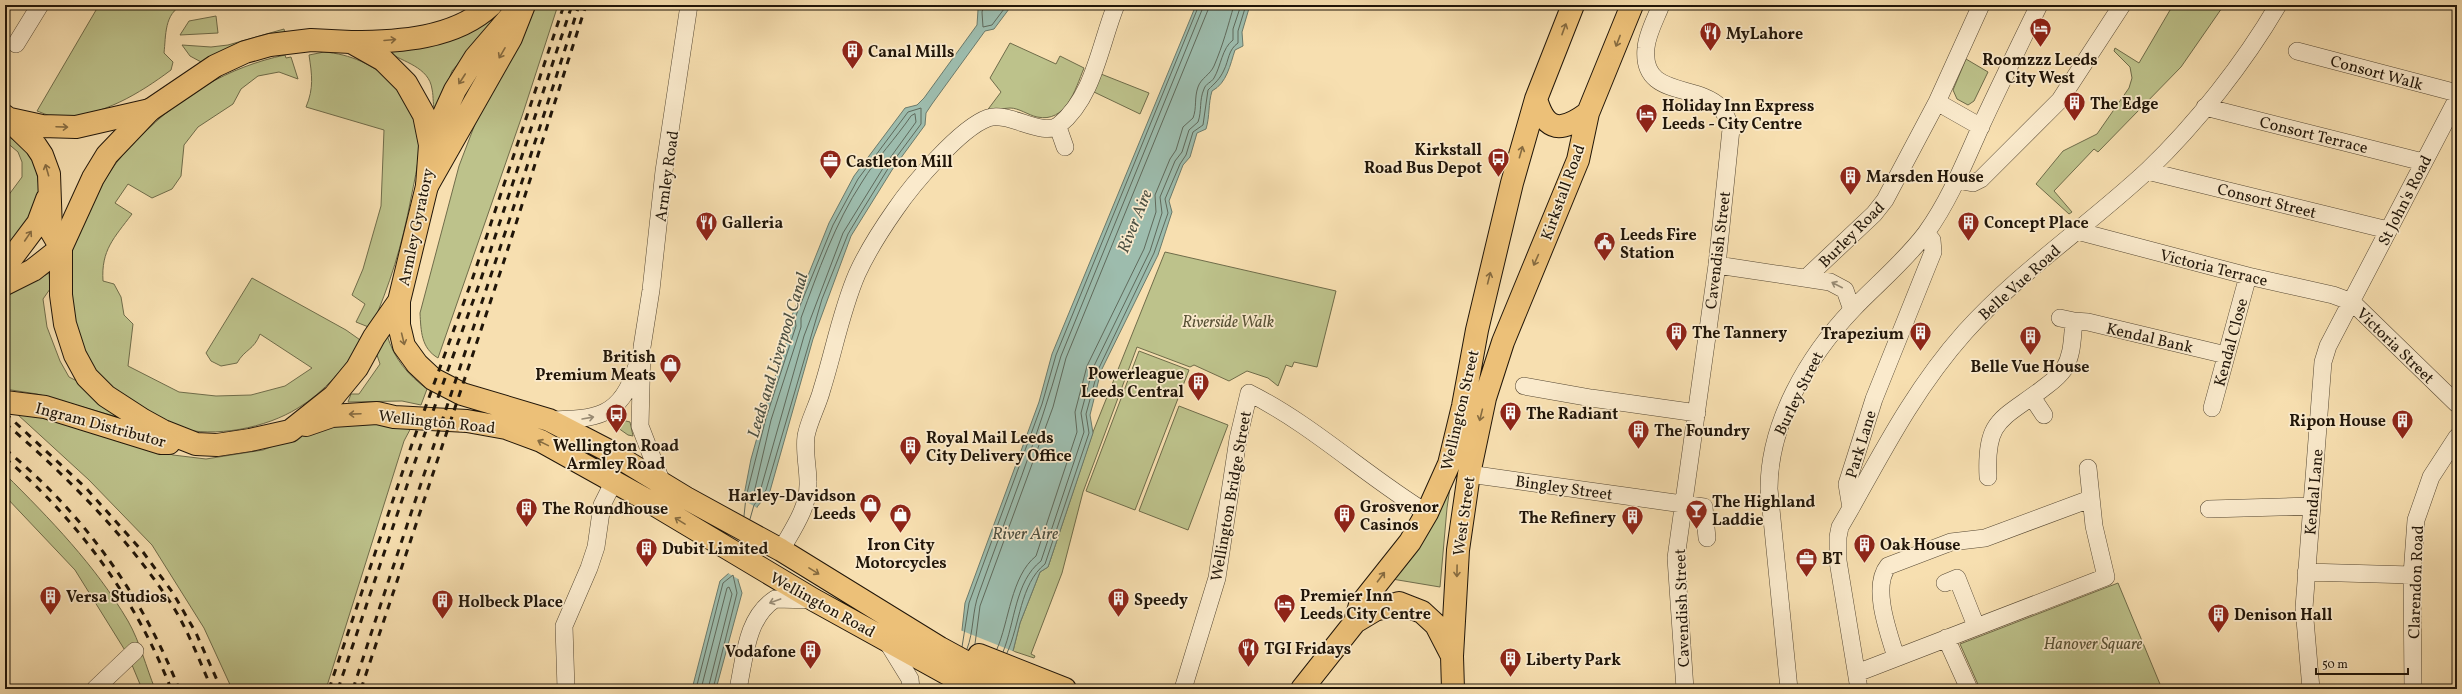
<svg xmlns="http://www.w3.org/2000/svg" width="2462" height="694" font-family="Vollkorn,serif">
<rect width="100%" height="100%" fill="#f7dfb0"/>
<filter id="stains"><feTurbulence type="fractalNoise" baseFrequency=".005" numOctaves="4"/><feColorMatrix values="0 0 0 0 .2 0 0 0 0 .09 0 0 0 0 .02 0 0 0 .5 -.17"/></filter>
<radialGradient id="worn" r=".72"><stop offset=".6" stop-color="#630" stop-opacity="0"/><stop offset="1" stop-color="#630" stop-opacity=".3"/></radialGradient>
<!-- green -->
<path fill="#bdc28b" stroke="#6f6c4a" d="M99 5H183C164 13 166 36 164 53L173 62 171 70C139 94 102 116 60 118 53 118 43 113 37 111Z
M502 5 505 8 452 71 436 114C432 105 434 98 432 89 429 67 403 62 388 52L483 21Z
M536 5H558L522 116 438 358C421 348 421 331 420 313L459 166 480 111Z
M2173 5H2224L2181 67 2098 152 2094 149 2054 191 2072 212 2069 214 2036 184 2063 151 2097 134 2129 88 2132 78 2130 67 2114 51 2115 48 2139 63Z
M216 16 218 33 180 35 189 21Z
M284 29 285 33 203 63 190 56 182 45 211 47 228 45Z
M1010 43 1056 64 1060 56 1084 68C1075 90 1066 123 1037 117 1028 115 1019 108 1010 108 1003 108 994 111 986 112L1001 92 990 78Z
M324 52C376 56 420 95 419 150 418 167 414 182 411 198 402 246 390 284 371 328L356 322 365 304 352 295 363 269 381 206 384 130 306 107C314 88 312 75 309 55Z
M285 55 286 58 291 57 298 79 279 72 258 76 241 89 233 104 198 127 184 145 181 176 172 189 152 198 128 184 115 203 132 214C114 238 101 250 103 281L114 284 121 297 124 315 133 324 128 366 179 392 216 396 251 395 285 386 312 368 260 334C254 350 245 349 237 363L221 366 211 361 206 353 252 278 346 330 363 342C344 367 325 392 298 408 266 428 215 438 178 428 167 425 126 401 116 393 109 386 99 376 93 368 73 340 67 297 70 263 72 237 101 183 117 162 124 153 132 145 140 137 180 96 228 67 285 55Z
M1966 59 1988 72 1974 101 1968 105 1957 99 1953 90Z
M1101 74 1149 93 1140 114 1094 92Z
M5 134 27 150 35 161 40 193 35 212 5 256V200L22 177V162L18 152 5 141Z
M1165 252 1336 291 1317 367 1294 362 1292 367 1286 365 1278 386 1268 378 1247 371 1229 381 1194 365 1190 367 1137 347 1083 492 1062 573 1031 654 1035 656 1034 658 1013 651 1020 623 1040 572 1048 567 1093 432Z
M49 273 50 289 43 299 47 327 60 361 69 377 79 382 121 418 37 394 5 389V297Z
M387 335C394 359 408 375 427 389L421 405 402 401 348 402 351 394H359L380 364 376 352Z
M1139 351 1189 370 1135 510 1086 491Z
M1179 406 1228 425 1188 530 1139 511Z
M17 414 82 424 173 455 206 459 263 450 296 437 348 423 413 424 404 441 326 689H232L204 628 152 545 89 480Z
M618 419 630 422 633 436 628 435 611 423 613 420Z
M1453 467 1447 508 1440 587 1386 578Z
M5 474C50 519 95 565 128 621 140 642 146 667 155 689H142L132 665 138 657 126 652 75 570 5 496Z
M2118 583 2162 689H1980L1960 644Z"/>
<!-- water -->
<path fill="#9dbcad" stroke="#6b7a6b" d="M981 5H1012L994 29 985 31 932 104 926 113 925 125 892 170 851 236 813 339 770 491 757 507 738 580 742 593 716 689H692L720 581 729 573 751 459 769 395 792 325 791 318 829 223 854 176 905 108 917 105 924 98 977 25 978 10Z
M1196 5H1250L1242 32 1243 46 1235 50C1230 65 1227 83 1212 91 1208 104 1210 116 1206 129L1197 133 1190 157 1183 165 1169 201 1172 212 1158 255 1101 371 1090 415 1093 433 1048 567 1040 572 1020 623 1013 651 940 689 961 639 965 603 1039 402 1052 354Z"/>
<!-- pier -->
<path fill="#f7dfb0" d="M740 498 759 509 740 580 726 572 741 506Z
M960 630 1015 652 998 689H938L959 638Z"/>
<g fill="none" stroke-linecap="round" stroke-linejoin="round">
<!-- shore -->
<path stroke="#5f695b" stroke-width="1" d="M984 5 982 12 983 27 992 25 1007 5
M915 114 916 122 885 165 843 233 804 336 761 488 753 497 771 420 801 327V318C818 272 835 223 862 182 876 159 896 138 911 116Z
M744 516 746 497 766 418 796 326 795 318 833 225 858 179 908 112 921 108V124L889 167 860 214 848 234 822 299 766 490 754 505 750 519
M975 644 980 606 1053 407 1066 358 1210 5
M962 647 969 603 1042 404 1056 355 1199 5
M967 649C974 631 972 611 979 593 1007 514 1038 437 1061 356L1204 5
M997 649C1009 622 1011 576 1036 556L1077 432 1075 412 1087 366 1144 249 1156 212 1155 195 1170 159 1176 150 1183 127 1193 118C1197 108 1194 98 1198 87 1201 78 1210 75 1214 66 1223 45 1228 26 1234 5
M1003 652C1015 623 1015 581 1041 561L1084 432 1081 413 1093 368 1150 251 1162 213 1160 197 1175 161 1182 152 1189 130 1198 122C1202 111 1199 100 1204 89 1206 83 1211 83 1214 78 1221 66 1222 48 1233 40V29L1241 5
M1007 653C1020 625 1020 584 1045 564L1089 433 1086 414 1098 370 1154 253 1168 213 1165 199 1180 164 1186 155 1193 132 1203 125 1208 90C1215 83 1220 79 1224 70 1229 60 1228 50 1238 43V31L1246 5
M696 689 723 583 733 575 737 593 713 689
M701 689 727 588 729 587 732 594 708 689"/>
<defs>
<path id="minor" d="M1661 5C1656 18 1647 34 1646 48 1641 98 1696 83 1720 107 1726 113 1728 121 1731 129L1717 265 1676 558 1685 689
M16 44 40 5
M2297 51 2457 93
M1937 102 1981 127
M2205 107 2423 162
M1058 127 1065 147
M2147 171 2388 230
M1957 180 1973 183 1981 179 2060 100 2122 5
M2077 231 2248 276 2333 295 2352 302 2457 404
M1717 265 1830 282 1845 290 1852 310
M1806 278 1874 214 1885 200 1937 102 1981 5
M2060 318 2074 321
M1524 386 1591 398 1697 413
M2032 397 2044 415
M2212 408 2248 276
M549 420C595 419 621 418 636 368
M1469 474 1704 507 1707 538
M1988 477C1985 420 2001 420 2041 390 2050 383 2058 378 2064 369 2073 354 2072 338 2074 321L2088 322 2226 355
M662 483 640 426 642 347 651 290 664 171 689 5
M1851 508C1886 445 1917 386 1965 332 2020 271 2088 226 2148 170 2196 124 2244 63 2278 5
M2209 509 2311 506
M781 550C793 529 809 507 808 482 808 467 804 452 806 436 809 420 818 405 822 389 834 351 841 311 857 274 867 252 881 230 895 210 912 185 960 128 988 118 1009 111 1043 138 1059 125 1094 97 1100 44 1116 5
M2306 572 2412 575
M1945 583 1957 578 1976 626
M1946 638 1969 689
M886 640 910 679 911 689
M1896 657C1889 634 1871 587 1888 566L1951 542 1985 538 2090 499
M1857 673 2106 577 2094 526 2088 468
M95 689 135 651
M566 689 564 626 589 568 596 547 602 505 614 481
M738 689C745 657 746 618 775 599L813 600
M1183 689 1217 578 1238 439 1249 393C1313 425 1366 476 1427 513
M1789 689 1769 489C1769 423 1808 356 1853 309 1877 284 1905 261 1926 233 1949 201 1964 164 1980 128 1999 87 2019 46 2039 5
M1859 689 1838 561V537L1840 527 1851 508 1847 484 1874 399 1933 252 1932 240 1926 233
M2311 689 2304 608 2323 362 2328 346 2457 99
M2413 689 2412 575 2416 520 2431 477 2457 437"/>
<path id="major" d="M351 42C398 42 455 39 491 5
M1536 99C1546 133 1562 132 1588 113
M5 116 36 146 42 155 49 174 51 231 61 248
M10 119 42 126 76 127 150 110
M430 145 455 90 475 58 511 16
M427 186 511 38 524 5
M5 267 38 223 47 199
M1355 622 1360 605 1410 542 1427 513 1449 464 1463 406 1477 330 1512 183 1536 99 1573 5
M1452 656 1458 550 1469 474 1485 398 1503 342 1578 160 1588 113 1632 5
M1302 689 1355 622 1375 610 1399 603 1422 612 1436 625 1452 656 1453 689"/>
<path id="highway" d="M311 40 351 42 383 60 406 83 424 115 430 145 427 186 399 301 374 337 357 368 334 396 290 431 250 440 217 445 196 444 163 431 143 420 106 396 87 377 75 355 65 324 61 295V248L93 178 107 155 150 110 215 66 245 52 270 45Z
M5 284 33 270 61 248
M399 301V325L404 346 417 364 433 379 462 394 549 420 607 450 686 498 781 550 940 648 1015 689
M5 402 45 407 161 443H169
M306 425 332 416 377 413 394 417 467 421 506 428 541 441 645 499 814 600 975 689
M979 655 1065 689"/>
</defs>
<!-- minor casing -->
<use href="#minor" stroke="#564833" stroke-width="18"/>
<!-- major casing -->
<use href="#major" stroke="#211609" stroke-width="24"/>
<!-- highway casing -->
<use href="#highway" stroke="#211609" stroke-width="24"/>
<!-- minor -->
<use href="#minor" stroke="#faeacc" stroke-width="17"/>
<!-- major -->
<use href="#major" stroke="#ecc078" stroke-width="22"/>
<!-- highway -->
<use href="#highway" stroke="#ecc078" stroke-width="22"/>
<!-- rail -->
<path stroke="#211609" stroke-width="3" stroke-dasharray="7 7" stroke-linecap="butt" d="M5 413 86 488 143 552 173 593 196 633 221 689
M5 423C65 475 121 530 166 596 186 624 198 658 212 689
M5 449C83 513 142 595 179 689
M5 458C78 520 136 599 171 689
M329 689 412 444 472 280 564 5
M338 689 420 447 480 282 572 5
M353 689C427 461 507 234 579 5
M361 689 504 261 586 5"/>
</g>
<!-- one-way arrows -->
<defs><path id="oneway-shaft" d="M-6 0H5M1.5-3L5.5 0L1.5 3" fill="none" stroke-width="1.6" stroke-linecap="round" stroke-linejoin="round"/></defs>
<g stroke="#866b40">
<use href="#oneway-shaft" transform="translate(1564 29) rotate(-70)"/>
<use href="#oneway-shaft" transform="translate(390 40) rotate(-5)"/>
<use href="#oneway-shaft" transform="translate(1618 41) rotate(111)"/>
<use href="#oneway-shaft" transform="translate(502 53) rotate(120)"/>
<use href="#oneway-shaft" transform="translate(462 79) rotate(123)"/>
<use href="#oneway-shaft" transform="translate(62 127) rotate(2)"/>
<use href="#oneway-shaft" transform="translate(1521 152) rotate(-74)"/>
<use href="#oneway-shaft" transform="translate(47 170) rotate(-106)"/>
<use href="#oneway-shaft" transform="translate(28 236) rotate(-56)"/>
<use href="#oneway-shaft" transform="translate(1536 260) rotate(114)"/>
<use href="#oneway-shaft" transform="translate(1489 278) rotate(-76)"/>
<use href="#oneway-shaft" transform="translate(403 339) rotate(76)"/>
<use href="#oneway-shaft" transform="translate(355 414) rotate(178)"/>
<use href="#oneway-shaft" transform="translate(1481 415) rotate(104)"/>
<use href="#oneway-shaft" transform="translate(543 443) rotate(-154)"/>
<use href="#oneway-shaft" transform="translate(680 521) rotate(-148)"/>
<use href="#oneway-shaft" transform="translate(814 571) rotate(32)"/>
<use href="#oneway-shaft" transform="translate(1457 571) rotate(91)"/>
<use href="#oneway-shaft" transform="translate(1381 577) rotate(-53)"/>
</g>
<g stroke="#988b74">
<use href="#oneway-shaft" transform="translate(1837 285) rotate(-153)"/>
<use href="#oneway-shaft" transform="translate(588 418) rotate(-10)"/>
<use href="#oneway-shaft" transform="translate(775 601) rotate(160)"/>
</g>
<!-- icons -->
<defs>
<symbol id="hotel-pin" viewBox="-11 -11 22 30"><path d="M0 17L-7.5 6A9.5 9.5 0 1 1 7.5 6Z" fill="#8f2418" stroke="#faeacc"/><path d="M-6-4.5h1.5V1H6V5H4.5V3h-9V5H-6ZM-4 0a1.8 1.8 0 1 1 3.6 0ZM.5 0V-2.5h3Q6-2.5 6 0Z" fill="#fff"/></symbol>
<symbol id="restaurant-pin" viewBox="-11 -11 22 30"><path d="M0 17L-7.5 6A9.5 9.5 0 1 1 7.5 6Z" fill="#8f2418" stroke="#faeacc"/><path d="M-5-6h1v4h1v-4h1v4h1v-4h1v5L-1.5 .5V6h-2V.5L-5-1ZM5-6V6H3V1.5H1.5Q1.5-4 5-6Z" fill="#fff"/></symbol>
<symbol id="building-pin" viewBox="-11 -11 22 30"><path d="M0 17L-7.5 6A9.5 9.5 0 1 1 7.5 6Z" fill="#8f2418" stroke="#faeacc"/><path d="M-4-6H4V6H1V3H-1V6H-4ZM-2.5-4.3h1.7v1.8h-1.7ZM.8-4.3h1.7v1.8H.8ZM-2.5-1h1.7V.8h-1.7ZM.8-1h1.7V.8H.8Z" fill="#fff"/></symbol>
<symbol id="bus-pin" viewBox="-11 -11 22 30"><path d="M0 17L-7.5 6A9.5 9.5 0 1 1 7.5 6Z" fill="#8f2418" stroke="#faeacc"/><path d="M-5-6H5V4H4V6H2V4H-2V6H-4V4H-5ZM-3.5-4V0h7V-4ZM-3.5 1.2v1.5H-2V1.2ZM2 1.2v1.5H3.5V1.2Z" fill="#fff"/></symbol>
<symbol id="office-pin" viewBox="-11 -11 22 30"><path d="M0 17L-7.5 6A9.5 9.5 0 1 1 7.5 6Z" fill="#8f2418" stroke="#faeacc"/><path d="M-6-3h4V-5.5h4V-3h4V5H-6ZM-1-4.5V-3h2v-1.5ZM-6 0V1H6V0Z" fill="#fff"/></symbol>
<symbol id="civic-pin" viewBox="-11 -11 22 30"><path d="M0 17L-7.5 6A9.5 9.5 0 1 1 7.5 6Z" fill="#8f2418" stroke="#faeacc"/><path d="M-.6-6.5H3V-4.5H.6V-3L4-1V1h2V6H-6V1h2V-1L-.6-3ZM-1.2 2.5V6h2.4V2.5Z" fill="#fff"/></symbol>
<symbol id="shop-pin" viewBox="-11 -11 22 30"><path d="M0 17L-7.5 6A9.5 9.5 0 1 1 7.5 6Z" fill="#8f2418" stroke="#faeacc"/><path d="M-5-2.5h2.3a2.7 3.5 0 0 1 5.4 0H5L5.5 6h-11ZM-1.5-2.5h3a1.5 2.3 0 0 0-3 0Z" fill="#fff"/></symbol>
<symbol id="bar-pin" viewBox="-11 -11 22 30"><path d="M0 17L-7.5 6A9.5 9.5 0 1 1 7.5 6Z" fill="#8f2418" stroke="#faeacc"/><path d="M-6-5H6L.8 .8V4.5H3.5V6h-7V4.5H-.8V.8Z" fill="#fff"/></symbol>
</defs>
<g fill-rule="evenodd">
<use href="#hotel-pin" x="2028" y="16" width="25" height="34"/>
<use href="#restaurant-pin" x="1698" y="20" width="25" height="34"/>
<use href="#building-pin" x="840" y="38" width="25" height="34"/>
<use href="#building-pin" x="2062" y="90" width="25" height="34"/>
<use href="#hotel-pin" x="1634" y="102" width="25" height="34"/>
<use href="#bus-pin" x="1486" y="146" width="25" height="34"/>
<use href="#office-pin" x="818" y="148" width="25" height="34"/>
<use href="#building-pin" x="1838" y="164" width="25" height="34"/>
<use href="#restaurant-pin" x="694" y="210" width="25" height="34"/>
<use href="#building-pin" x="1956" y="210" width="25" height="34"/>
<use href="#civic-pin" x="1592" y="230" width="25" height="34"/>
<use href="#building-pin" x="1664" y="320" width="25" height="34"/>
<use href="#building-pin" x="1908" y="320" width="25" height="34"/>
<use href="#building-pin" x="2018" y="324" width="25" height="34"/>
<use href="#shop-pin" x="658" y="352" width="25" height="34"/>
<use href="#building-pin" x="1186" y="370" width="25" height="34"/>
<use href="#building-pin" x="1498" y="400" width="25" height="34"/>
<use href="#bus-pin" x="604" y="402" width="25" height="34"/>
<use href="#building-pin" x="2390" y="408" width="25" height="34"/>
<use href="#building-pin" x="1626" y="418" width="25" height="34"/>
<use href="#building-pin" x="898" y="434" width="25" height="34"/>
<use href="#shop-pin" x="858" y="492" width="25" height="34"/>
<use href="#building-pin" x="514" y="496" width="25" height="34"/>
<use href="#bar-pin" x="1684" y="498" width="25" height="34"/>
<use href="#shop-pin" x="888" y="502" width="25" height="34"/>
<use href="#building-pin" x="1332" y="502" width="25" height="34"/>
<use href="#building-pin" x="1620" y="504" width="25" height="34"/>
<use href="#building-pin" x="1852" y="532" width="25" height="34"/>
<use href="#building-pin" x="634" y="536" width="25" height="34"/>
<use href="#office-pin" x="1794" y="546" width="25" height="34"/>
<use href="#building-pin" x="38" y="584" width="25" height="34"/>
<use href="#building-pin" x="1106" y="586" width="25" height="34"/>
<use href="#building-pin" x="430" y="588" width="25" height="34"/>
<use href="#hotel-pin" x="1272" y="592" width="25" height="34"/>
<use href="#building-pin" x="2206" y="602" width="25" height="34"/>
<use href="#restaurant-pin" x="1236" y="636" width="25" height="34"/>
<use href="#building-pin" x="798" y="638" width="25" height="34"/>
<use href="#building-pin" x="1498" y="646" width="25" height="34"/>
</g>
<g text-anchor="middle" stroke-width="3.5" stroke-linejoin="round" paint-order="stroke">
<!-- poi labels -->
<g font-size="16" font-weight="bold" fill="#211609" stroke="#faeacc" text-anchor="start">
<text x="1726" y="39">MyLahore</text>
<text x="868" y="57">Canal Mills</text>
<text x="2040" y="65" text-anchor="middle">Roomzzz Leeds<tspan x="2040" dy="18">City West</tspan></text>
<text x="2090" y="109">The Edge</text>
<text x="1662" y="111">Holiday Inn Express<tspan x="1662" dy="18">Leeds - City Centre</tspan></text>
<text x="1482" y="155" text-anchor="end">Kirkstall<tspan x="1482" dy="18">Road Bus Depot</tspan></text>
<text x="846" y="167">Castleton Mill</text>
<text x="1866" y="182">Marsden House</text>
<text x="722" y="228">Galleria</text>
<text x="1984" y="228">Concept Place</text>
<text x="1620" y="240">Leeds Fire<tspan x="1620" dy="18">Station</tspan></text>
<text x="1692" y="338">The Tannery</text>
<text x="1904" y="339" text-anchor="end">Trapezium</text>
<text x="656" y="362" text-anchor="end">British<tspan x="656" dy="18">Premium Meats</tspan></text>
<text x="2030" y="372" text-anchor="middle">Belle Vue House</text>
<text x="1184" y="379" text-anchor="end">Powerleague<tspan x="1184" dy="18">Leeds Central</tspan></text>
<text x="1526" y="419">The Radiant</text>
<text x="2386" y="426" text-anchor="end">Ripon House</text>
<text x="1654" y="436">The Foundry</text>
<text x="926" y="443">Royal Mail Leeds<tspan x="926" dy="18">City Delivery Office</tspan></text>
<text x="616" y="451" text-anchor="middle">Wellington Road<tspan x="616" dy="18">Armley Road</tspan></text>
<text x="856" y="501" text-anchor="end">Harley-Davidson<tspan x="856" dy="18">Leeds</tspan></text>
<text x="1712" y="507">The Highland<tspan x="1712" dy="18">Laddie</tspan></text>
<text x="1360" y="512">Grosvenor<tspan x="1360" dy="18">Casinos</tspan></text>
<text x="542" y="514">The Roundhouse</text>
<text x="1616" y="523" text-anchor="end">The Refinery</text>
<text x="901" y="550" text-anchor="middle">Iron City<tspan x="901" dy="18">Motorcycles</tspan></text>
<text x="1880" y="550">Oak House</text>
<text x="662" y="554">Dubit Limited</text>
<text x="1822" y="564">BT</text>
<text x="1300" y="601">Premier Inn<tspan x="1300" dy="18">Leeds City Centre</tspan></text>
<text x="66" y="602">Versa Studios</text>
<text x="1134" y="605">Speedy</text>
<text x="458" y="607">Holbeck Place</text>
<text x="2234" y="620">Denison Hall</text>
<text x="1264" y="654">TGI Fridays</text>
<text x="796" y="657" text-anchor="end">Vodafone</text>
<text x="1526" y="665">Liberty Park</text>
</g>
<!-- street labels -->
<g font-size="16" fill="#211609" stroke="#faeacc">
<text transform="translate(2377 72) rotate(15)" y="6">Consort Walk</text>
<text transform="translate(2314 134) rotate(14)" y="6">Consort Terrace</text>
<text transform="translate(666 176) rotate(-82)" y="6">Armley Road</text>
<text transform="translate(1562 192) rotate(-70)" y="6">Kirkstall Road</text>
<text transform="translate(2267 200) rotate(14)" y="6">Consort Street</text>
<text transform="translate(2404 200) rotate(-63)" y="6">St John's Road</text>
<text transform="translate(415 227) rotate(-78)" y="6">Armley Gyratory</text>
<text transform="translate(1851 234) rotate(-45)" y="6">Burley Road</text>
<text transform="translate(1717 250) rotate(-83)" y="6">Cavendish Street</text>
<text transform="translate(2214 267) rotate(14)" y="6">Victoria Terrace</text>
<text transform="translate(2019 282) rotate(-42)" y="6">Belle Vue Road</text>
<text transform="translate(2150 337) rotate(13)" y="6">Kendal Bank</text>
<text transform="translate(2230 342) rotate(-75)" y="6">Kendal Close</text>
<text transform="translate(2396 345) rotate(44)" y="6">Victoria Street</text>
<text transform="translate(1798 393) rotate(-64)" y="6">Burley Street</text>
<text transform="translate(1459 410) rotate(-77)" y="6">Wellington Street</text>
<text transform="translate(437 421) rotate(6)" y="6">Wellington Road</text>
<text transform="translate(101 424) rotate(15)" y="6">Ingram Distributor</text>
<text transform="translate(1860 444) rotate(-73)" y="6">Park Lane</text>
<text transform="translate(1564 487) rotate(8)" y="6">Bingley Street</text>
<text transform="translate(2313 492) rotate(-85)" y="6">Kendal Lane</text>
<text transform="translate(1230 496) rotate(-80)" y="6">Wellington Bridge Street</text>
<text transform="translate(1463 516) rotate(-82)" y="6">West Street</text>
<text transform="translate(2415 582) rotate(-88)" y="6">Clarendon Road</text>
<text transform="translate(823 604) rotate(29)" y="6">Wellington Road</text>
<text transform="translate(1681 608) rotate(-92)" y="6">Cavendish Street</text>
</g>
<!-- park labels -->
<g font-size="16" font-style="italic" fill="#585236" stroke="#faeacc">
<text x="1228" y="327">Riverside Walk</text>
<text x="2093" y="649">Hanover Square</text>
</g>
<!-- water labels -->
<g font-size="17" font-style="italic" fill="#4c5042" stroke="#faeacc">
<text transform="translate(1134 221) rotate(-68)" y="6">River Aire</text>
<text transform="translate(777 355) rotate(-73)" y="6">Leeds and Liverpool Canal</text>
<text x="1025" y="539">River Aire</text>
</g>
</g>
<!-- margin -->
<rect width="2462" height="694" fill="none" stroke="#f7dfb0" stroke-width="20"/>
<rect x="6" y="6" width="2450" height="682" fill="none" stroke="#211609" stroke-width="2"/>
<rect x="10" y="10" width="2442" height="674" fill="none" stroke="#211609"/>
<!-- scale -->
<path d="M2316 668v6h92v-6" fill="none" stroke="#211609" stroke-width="2"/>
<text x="2322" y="668" font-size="12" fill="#211609" stroke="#faeacc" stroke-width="3" paint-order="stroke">50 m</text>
<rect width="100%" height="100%" filter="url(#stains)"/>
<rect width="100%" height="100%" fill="url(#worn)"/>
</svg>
